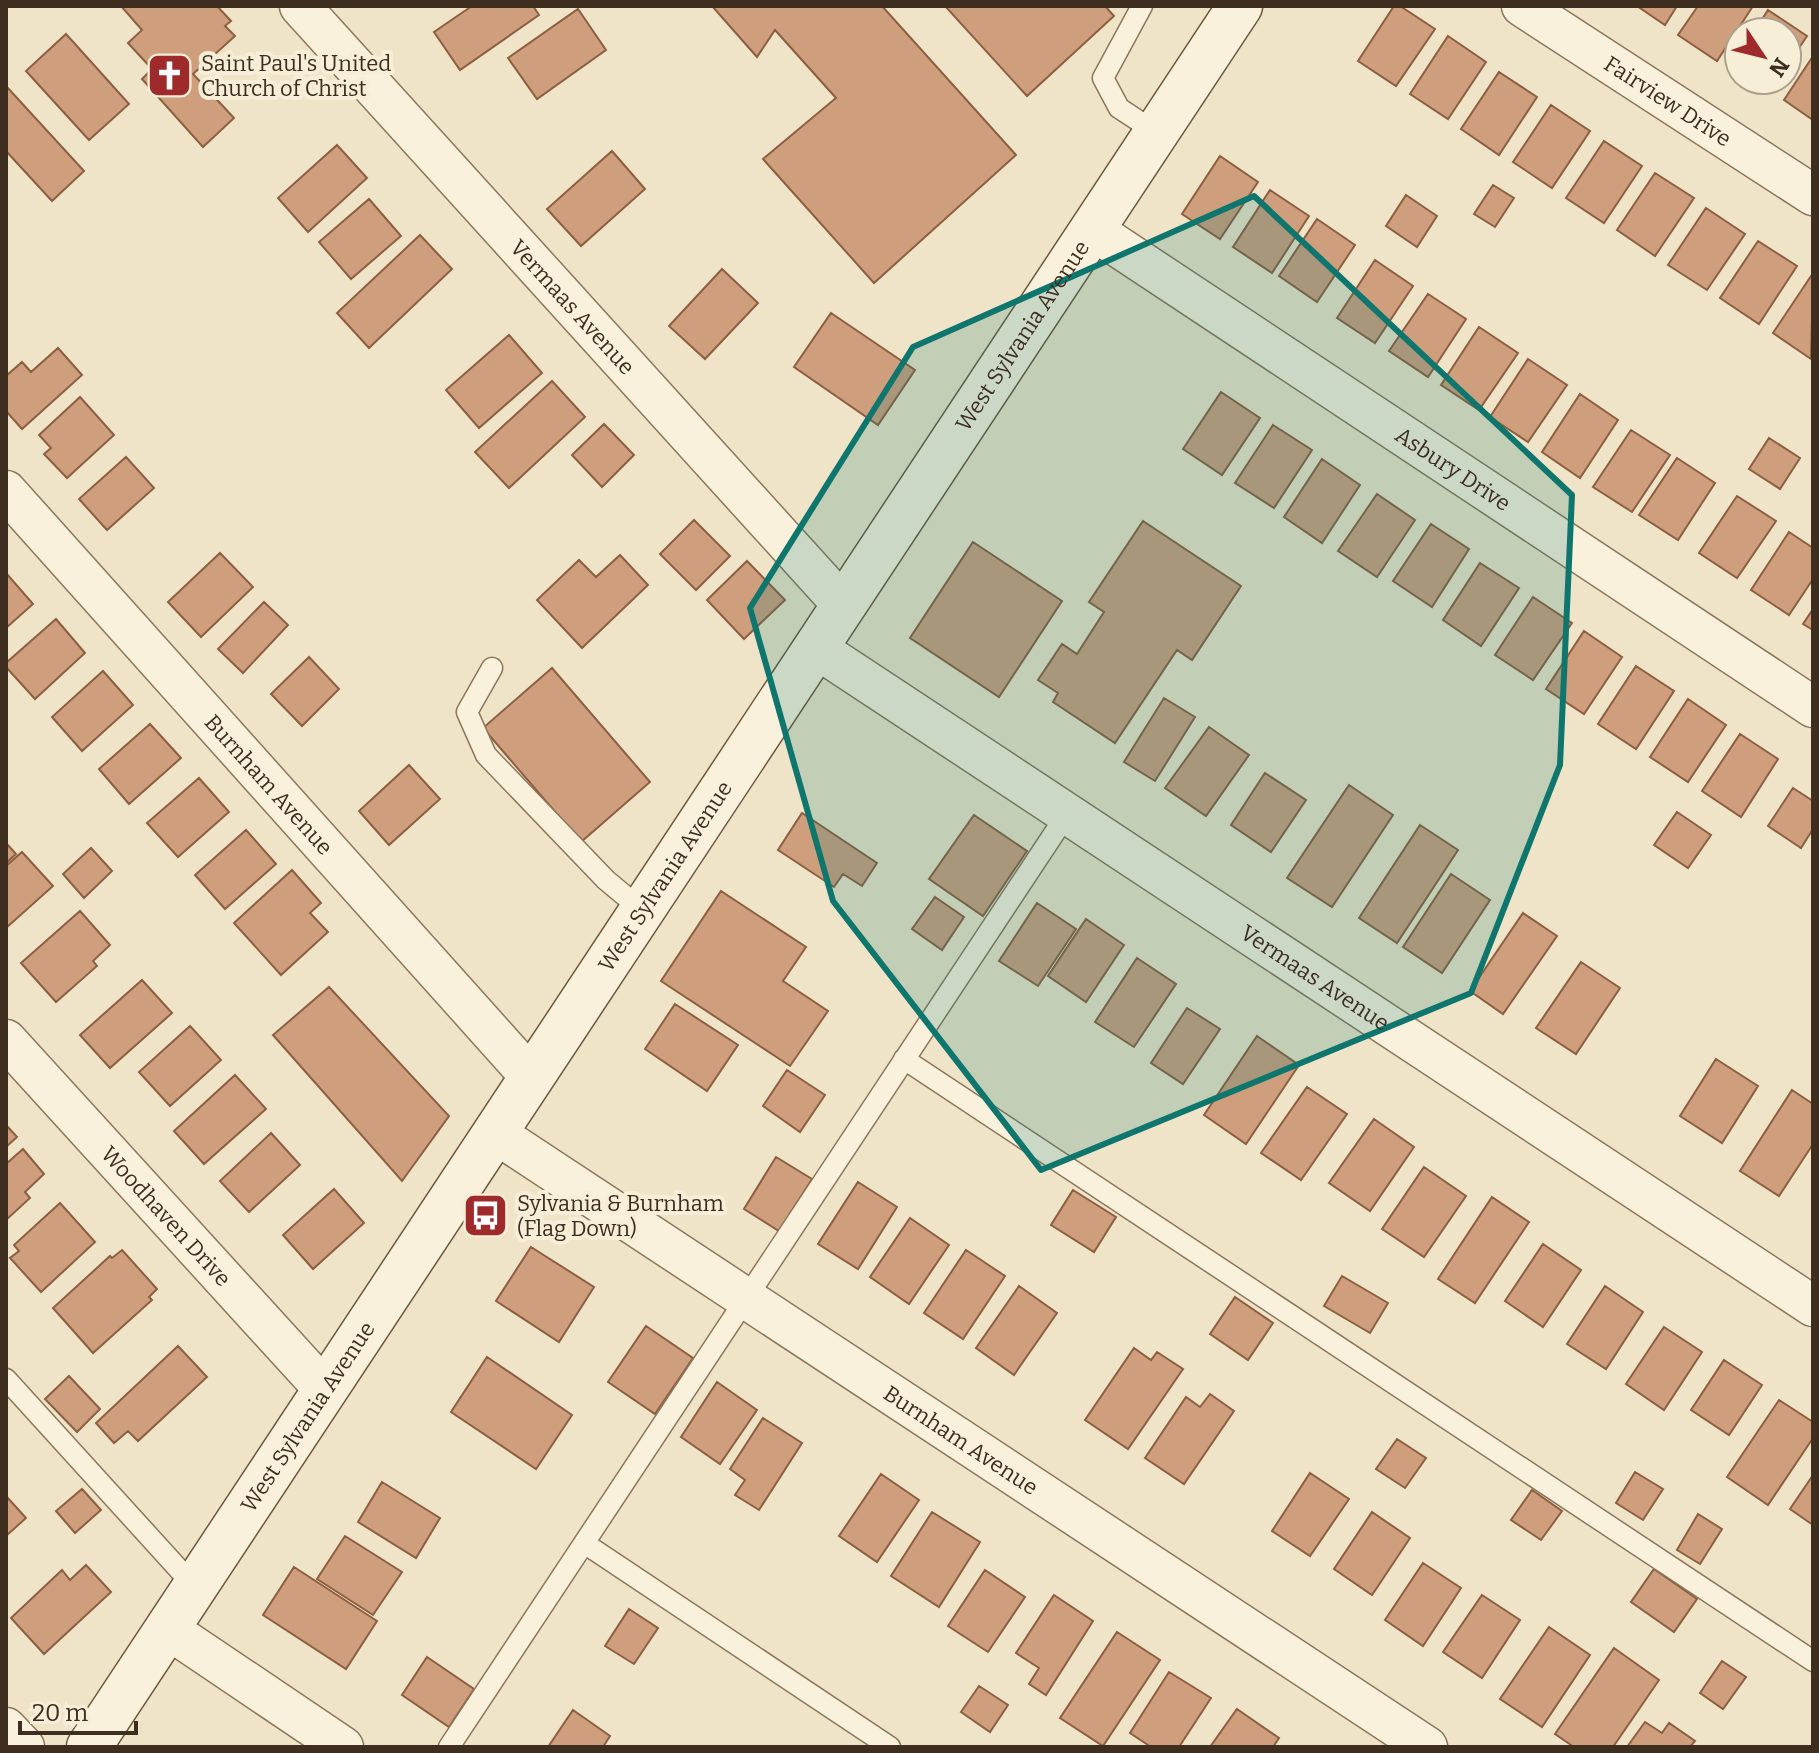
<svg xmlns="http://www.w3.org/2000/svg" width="1819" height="1753" font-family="Bitter,serif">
<rect width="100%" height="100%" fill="#f0e4c8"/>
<!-- building -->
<path fill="#cf9f7d" stroke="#8d5f41" stroke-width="2" d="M121 6H217L231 21 225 26 235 36 193 74 234 118 203 147 142 79 152 69 128 43 142 30Z
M472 6H533L539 15 460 70 434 32Z
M712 6H882L1016 155 874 283 763 159 836 98 775 30 757 57Z
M945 6H1105L1114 16 1027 96Z
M1394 6H1400L1435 29 1396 86 1358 61Z
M1637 6H1677L1665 25Z
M1698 6H1753L1717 61 1678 35Z
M578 9 606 50 537 99 508 58Z
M1768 10 1807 36 1787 66V32H1754Z
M66 34 129 104 89 140 26 71Z
M1448 36 1486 62 1448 119 1410 94Z
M1739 54V73L1730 68Z
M1813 56V120L1784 100Z
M1499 72 1537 97 1499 155 1461 129Z
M1749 80H1778L1769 93Z
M6 86 84 171 52 201 6 151Z
M1551 105 1590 131 1552 188 1513 162Z
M1604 141 1642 166 1604 223 1566 198Z
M337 145 367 178 308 232 278 198Z
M612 151 645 189 581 246 547 209Z
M1220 156 1258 182 1220 239 1182 214Z
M1655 173 1694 198 1655 256 1617 230Z
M1493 185 1514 198 1495 227 1474 214Z
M1270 190 1309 216 1272 273 1233 247Z
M1406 195 1437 216 1417 247 1386 226Z
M369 199 401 236 351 279 319 242Z
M1706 208 1745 234 1707 290 1668 265Z
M1317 219 1355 245 1317 302 1279 276Z
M420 235 452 269 369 348 337 313Z
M1758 241 1797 266 1759 324 1720 298Z
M1375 260 1413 286 1375 343 1337 318Z
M722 269 758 303 705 359 669 326Z
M1811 276 1813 278 1811 359 1773 333Z
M1428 294 1466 319 1428 377 1389 351Z
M831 313 915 370 878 425 794 367Z
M1479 327 1518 353 1479 410 1441 385Z
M509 335 542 373 479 428 446 390Z
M58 348 82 375 22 429 6 411V376L22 362 31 372Z
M1528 359 1567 385 1528 442 1490 417Z
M552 381 585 417 509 488 475 452Z
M1221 392 1260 418 1222 475 1183 449Z
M1580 394 1618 420 1580 478 1542 452Z
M80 397 114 435 67 478 44 454 51 448 39 435Z
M604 424 634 455 602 487 572 455Z
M1273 425 1312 450 1274 508 1235 483Z
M1631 430 1670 455 1632 512 1593 487Z
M1769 438 1800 458 1780 489 1749 469Z
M126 457 154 488 107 530 79 499Z
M1677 458 1715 483 1678 540 1639 515Z
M1322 459 1360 485 1322 543 1284 517Z
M1377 494 1415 520 1377 577 1338 551Z
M1737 496 1776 521 1737 578 1699 553Z
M694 520 730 556 696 590 660 554Z
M1143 521 1241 586 1192 660 1177 650 1115 743 1053 702 1058 693 1038 680 1062 644 1077 654 1104 612 1089 602Z
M1431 524 1469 549 1432 607 1393 581Z
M1789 532 1813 548V579L1789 615 1751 590Z
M973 542 1062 601 999 697 910 638Z
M220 553 253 587 201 637 168 602Z
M620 555 648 585 582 648 537 600 579 560 596 577Z
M747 561 785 600 744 639 707 600Z
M1480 563 1519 588 1481 646 1443 620Z
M6 573 33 604 6 628Z
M1533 597 1572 623 1533 680 1495 655Z
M264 602 288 625 243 673 218 649Z
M1813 609V630L1803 624Z
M56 619 85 653 35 699 6 667V663Z
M1584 631 1622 657 1584 714 1546 689Z
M309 657 339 689 302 726 271 694Z
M1636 666 1674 691 1636 749 1598 724Z
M552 668 650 782 581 842 483 728Z
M103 671 133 705 82 751 52 717Z
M1164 698 1195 717 1155 781 1124 762Z
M1688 699 1726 725 1688 782 1650 757Z
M150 724 181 758 129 804 99 769Z
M1209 727 1249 755 1206 816 1165 788Z
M1740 734 1778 759 1741 817 1702 791Z
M409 765 440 799 389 845 359 811Z
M1265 773 1306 800 1271 852 1231 825Z
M199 778 229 812 178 857 147 823Z
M1349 785 1393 815 1332 907 1287 878Z
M1793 788 1813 801V829L1801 848 1768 826Z
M1677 812 1711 835 1688 868 1654 845Z
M802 813 877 863 862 886 843 874 834 887 778 850Z
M974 815 1027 851 983 916 929 879Z
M1420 825 1458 850 1397 943 1359 918Z
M246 830 276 864 225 909 195 875Z
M6 843 16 854 6 863Z
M91 848 112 871 84 898 63 874Z
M22 852 53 886 6 928V866Z
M292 870 321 903 310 913 328 932 281 975 234 923Z
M1451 874 1490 900 1442 973 1403 947Z
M721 891 806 947 783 981 828 1011 790 1066 661 981Z
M935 897 964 917 942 950 912 929Z
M1037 903 1076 929 1038 986 999 961Z
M80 911 110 945 93 961 97 966 56 1002 21 963Z
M1523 913 1557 936 1503 1014 1470 991Z
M1086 919 1124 945 1086 1002 1048 976Z
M1137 958 1176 984 1134 1047 1095 1022Z
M1581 962 1620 988 1576 1054 1536 1028Z
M142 980 172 1013 110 1068 80 1035Z
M329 987 449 1116 402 1181 273 1035Z
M675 1004 738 1045 707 1091 645 1049Z
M1187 1008 1220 1029 1183 1084 1151 1063Z
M190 1026 221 1060 170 1106 139 1072Z
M1257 1036 1299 1065 1246 1144 1204 1115Z
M1716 1059 1758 1086 1722 1143 1680 1116Z
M787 1070 825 1095 800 1132 763 1106Z
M235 1075 266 1109 204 1164 174 1131Z
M1307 1087 1347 1114 1301 1180 1261 1153Z
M1792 1090 1813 1104V1144L1779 1196 1740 1171Z
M1374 1119 1414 1147 1370 1211 1329 1183Z
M6 1125 17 1137 6 1147Z
M271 1133 300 1165 249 1212 220 1181Z
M23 1149 44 1174 25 1192 30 1198 6 1220V1164Z
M776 1157 812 1179 779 1231 744 1209Z
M1424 1167 1466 1196 1424 1257 1382 1229Z
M858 1182 897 1207 858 1269 818 1244Z
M334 1189 364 1223 313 1269 283 1235Z
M1073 1190 1116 1217 1094 1252 1051 1225Z
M1492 1197 1529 1222 1475 1303 1438 1279Z
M60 1203 95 1242 41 1292 10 1258 19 1251 14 1245Z
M910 1218 949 1245 909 1304 870 1277Z
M1543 1244 1581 1270 1543 1327 1505 1301Z
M531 1247 594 1287 559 1342 496 1301Z
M122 1250 157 1289 149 1297 152 1300 93 1353 53 1308 110 1256 112 1258Z
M966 1250 1005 1276 963 1339 924 1313Z
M1342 1276 1388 1303 1370 1333 1324 1306Z
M1019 1286 1057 1313 1014 1375 976 1348Z
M1605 1286 1643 1312 1606 1369 1567 1344Z
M1235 1297 1273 1323 1248 1360 1210 1334Z
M646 1326 693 1358 655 1414 608 1382Z
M1664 1327 1702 1352 1664 1410 1626 1384Z
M178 1346 207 1377 138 1441 128 1431 114 1443 96 1423Z
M1134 1348 1151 1360 1157 1352 1183 1369 1128 1449 1085 1420Z
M487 1357 572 1415 536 1469 451 1412Z
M1724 1360 1762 1385 1729 1435 1691 1410Z
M69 1376 100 1409 77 1432 45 1399Z
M717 1382 757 1410 720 1464 681 1437Z
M1210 1394 1234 1411 1184 1484 1145 1458 1186 1397 1200 1407Z
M1779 1400 1813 1422V1438L1768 1505 1727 1477Z
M763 1418 802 1443 759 1510 735 1495 745 1480 730 1469Z
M1397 1439 1426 1458 1405 1488 1376 1469Z
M1635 1472 1663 1489 1643 1520 1616 1503Z
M1310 1473 1349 1499 1310 1556 1272 1531Z
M881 1474 919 1500 877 1562 839 1536Z
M1813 1475V1525L1790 1509Z
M382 1482 440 1518 416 1558 358 1522Z
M82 1489 101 1510 75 1533 56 1511Z
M1532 1490 1562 1511 1541 1540 1511 1520Z
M6 1496 26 1518 6 1536Z
M932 1512 980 1542 939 1607 891 1576Z
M1372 1512 1410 1538 1372 1595 1334 1569Z
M1698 1514 1722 1529 1700 1564 1677 1550Z
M345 1536 402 1572 373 1615 317 1579Z
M1423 1563 1461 1588 1423 1646 1385 1620Z
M86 1565 111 1592 44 1654 11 1618 62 1570 70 1580Z
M294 1567 377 1621 346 1669 263 1615Z
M1654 1569 1697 1599 1674 1632 1631 1602Z
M985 1570 1025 1597 988 1652 948 1626Z
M1054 1595 1093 1621 1046 1695 1029 1684 1039 1668 1016 1653Z
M1482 1595 1520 1620 1482 1678 1443 1652Z
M629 1609 658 1628 634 1664 605 1646Z
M1549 1627 1590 1655 1542 1727 1500 1699Z
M1117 1632 1160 1660 1103 1746 1060 1718Z
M1614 1648 1659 1680 1613 1747H1574L1555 1734Z
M427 1657 474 1689 449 1727 402 1695Z
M1722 1661 1746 1677 1723 1709 1700 1693Z
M1169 1672 1211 1698 1179 1747H1151L1130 1733Z
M979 1686 1008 1705 990 1732 961 1712Z
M1237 1709 1279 1738 1273 1747H1210Z
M573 1710 610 1736 603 1747H548Z
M1645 1722 1662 1733 1669 1723 1695 1741 1690 1747H1627Z"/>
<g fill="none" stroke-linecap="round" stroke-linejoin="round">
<defs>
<path id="service" d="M1142 6 1103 78 1119 108 1157 133
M492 668 467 712 486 755 606 880 642 910
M904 1059 1813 1661
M6 1379 195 1587
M584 1543 890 1747
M449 1747 1067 814"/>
<g id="minor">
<path id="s1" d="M300 6 844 606"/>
<path id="s2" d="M1522 6 1813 195"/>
<path id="s3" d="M1093 230 1813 707"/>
<path id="s4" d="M6 491 532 1078"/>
<path id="s5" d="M816 648 1813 1306"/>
<path id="s6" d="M6 1040 326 1391"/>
<path id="s7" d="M495 1133 1427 1747"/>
<path d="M168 1629 343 1747"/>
<path d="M6 1728 24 1747"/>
</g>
<g id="secondary">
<path id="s8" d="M89 1747 1240 6"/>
</g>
</defs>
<!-- service casing -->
<use href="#service" stroke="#8d765c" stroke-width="23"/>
<!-- minor casing -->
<use href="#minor" stroke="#8d765c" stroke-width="43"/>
<!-- secondary casing -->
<use href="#secondary" stroke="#6f573f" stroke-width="47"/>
<!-- service -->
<use href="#service" stroke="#faf1dc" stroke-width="20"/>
<!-- minor -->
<use href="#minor" stroke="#faf1dc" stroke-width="40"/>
<!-- secondary -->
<use href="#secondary" stroke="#faf1dc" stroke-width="44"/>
</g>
<!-- marked area -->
<path fill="#0f766e" fill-opacity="0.2" stroke="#0f766e" stroke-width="6" stroke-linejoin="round" d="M1254 196 1572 495 1560 765 1471 993 1041 1170 833 901 750 608 913 347Z"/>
<!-- icons -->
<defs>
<symbol id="church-square" viewBox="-11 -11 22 22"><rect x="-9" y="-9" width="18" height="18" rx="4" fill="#9e2a2b" stroke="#f7eed8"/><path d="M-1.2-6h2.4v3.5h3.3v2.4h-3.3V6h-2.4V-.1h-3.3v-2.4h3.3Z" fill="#fff"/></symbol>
<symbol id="bus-square" viewBox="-11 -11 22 22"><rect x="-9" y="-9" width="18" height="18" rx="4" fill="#9e2a2b" stroke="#f7eed8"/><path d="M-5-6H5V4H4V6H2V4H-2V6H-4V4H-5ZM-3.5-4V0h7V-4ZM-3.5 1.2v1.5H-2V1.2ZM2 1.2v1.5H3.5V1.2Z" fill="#fff"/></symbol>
</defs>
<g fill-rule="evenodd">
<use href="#church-square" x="144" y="50" width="51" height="51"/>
<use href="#bus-square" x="460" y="1190" width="51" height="51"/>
</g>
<g text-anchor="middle" stroke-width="8" stroke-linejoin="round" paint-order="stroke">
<!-- poi labels -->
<g font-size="22" fill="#3d2e20" stroke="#f7eed8" text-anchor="start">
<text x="201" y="71">Saint Paul's United<tspan x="201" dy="25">Church of Christ</tspan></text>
<text x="517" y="1211">Sylvania &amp; Burnham<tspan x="517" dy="25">(Flag Down)</tspan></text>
</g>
<!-- street labels -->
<g font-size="22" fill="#3d2e20" stroke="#f7eed8">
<text dy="8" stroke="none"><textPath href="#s2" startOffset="174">Fairview Drive</textPath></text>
<text dy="8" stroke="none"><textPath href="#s1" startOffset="406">Vermaas Avenue</textPath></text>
<text dy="8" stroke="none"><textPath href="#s8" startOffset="1692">West Sylvania Avenue</textPath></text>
<text dy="8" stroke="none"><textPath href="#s3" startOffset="432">Asbury Drive</textPath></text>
<text dy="8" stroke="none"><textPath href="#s4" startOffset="394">Burnham Avenue</textPath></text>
<text dy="8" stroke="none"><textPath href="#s8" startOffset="1044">West Sylvania Avenue</textPath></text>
<text dy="8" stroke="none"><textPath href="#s5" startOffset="598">Vermaas Avenue</textPath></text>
<text dy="8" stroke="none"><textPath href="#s6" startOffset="238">Woodhaven Drive</textPath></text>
<text dy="8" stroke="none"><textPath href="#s8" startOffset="396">West Sylvania Avenue</textPath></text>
<text dy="8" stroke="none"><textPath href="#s7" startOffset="558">Burnham Avenue</textPath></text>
</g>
</g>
<!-- border -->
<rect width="1819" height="1753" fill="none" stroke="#3d2e20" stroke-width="16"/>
<!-- north arrow -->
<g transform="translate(1763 56) rotate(125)"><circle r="38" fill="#f7eed8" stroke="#ada18e" stroke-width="2"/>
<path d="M0-6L14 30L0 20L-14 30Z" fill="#9e2a2b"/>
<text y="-12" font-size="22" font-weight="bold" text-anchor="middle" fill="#3d2e20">N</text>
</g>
<!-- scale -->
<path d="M20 1721v12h116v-12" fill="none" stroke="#3d2e20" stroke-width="4"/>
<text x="32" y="1721" font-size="24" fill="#3d2e20" stroke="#f7eed8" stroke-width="6" paint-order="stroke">20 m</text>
</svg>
